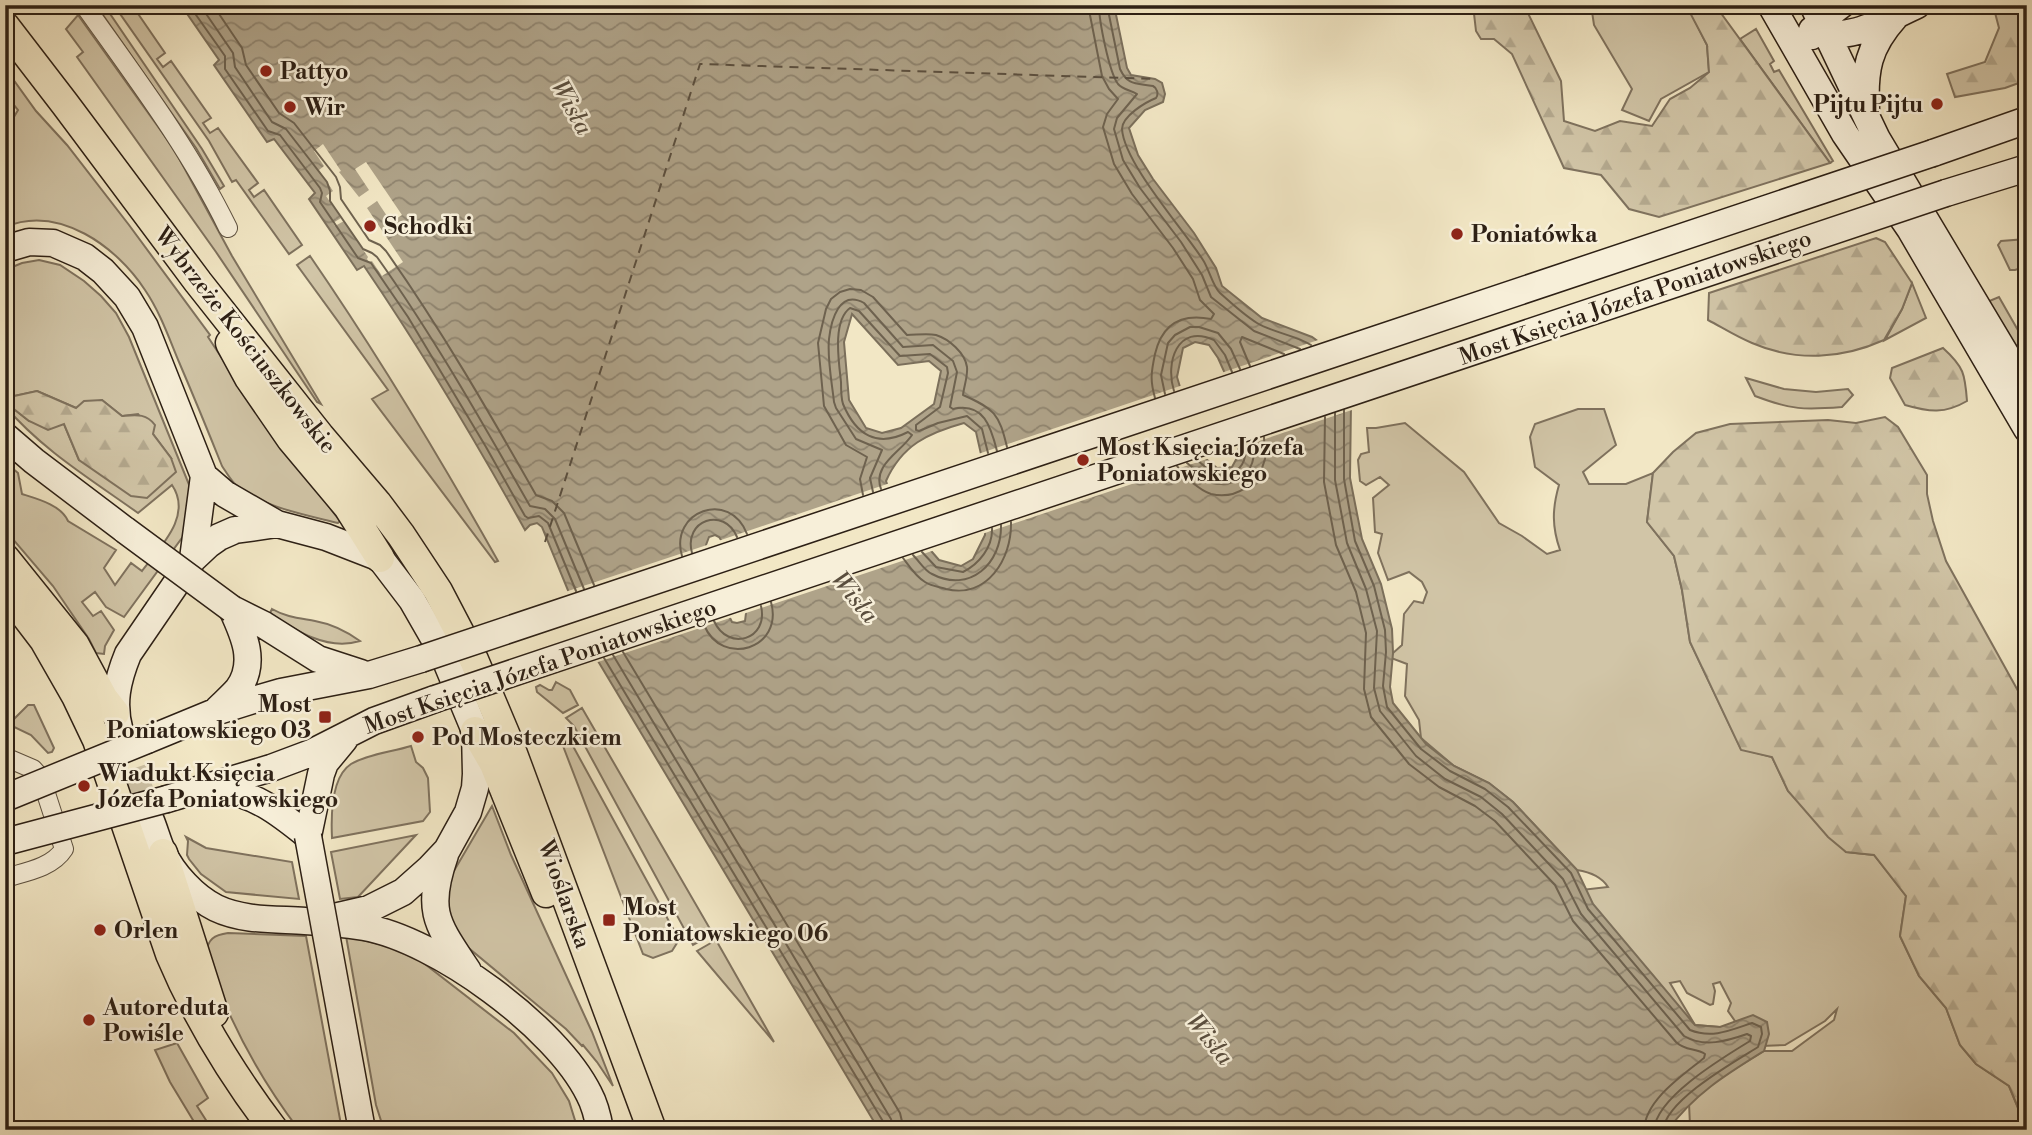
<svg xmlns="http://www.w3.org/2000/svg" width="2032" height="1135" font-family="'Libre Bodoni',serif">
<defs>
<pattern id="forest-firs" width="22" height="20" patternUnits="userSpaceOnUse" patternTransform="scale(1.75)"><rect width="22" height="20" fill="#d1c5a7"/><path d="M5 1l3.5 6h-7zM16 11l3.5 6h-7z" fill="#b4a98f"/></pattern>
<pattern id="water-waves" width="16" height="10" patternUnits="userSpaceOnUse" patternTransform="scale(1.75)"><rect width="16" height="10" fill="#afa389"/><path d="M0 5q4-4 8 0t8 0" fill="none" stroke="#8f846f"/></pattern>
</defs>
<rect width="100%" height="100%" fill="#f2e7c5"/>
<filter id="stains"><feTurbulence type="fractalNoise" baseFrequency=".00286" numOctaves="4"/><feColorMatrix values="0 0 0 0 .2 0 0 0 0 .09 0 0 0 0 .02 0 0 0 .5 -.17"/></filter>
<radialGradient id="worn" r=".72"><stop offset=".6" stop-color="#630" stop-opacity="0"/><stop offset="1" stop-color="#630" stop-opacity=".3"/></radialGradient>
<!-- green -->
<path fill="#d1c5a7" stroke="#7f725e" stroke-width="2" d="M96 5H104L202 149 224 186 220 189 196 148Z
M119 5H132L165 53 157 59 163 67 171 61 211 118 203 123 210 133 218 128 258 183 249 190 254 197 264 190 302 245 289 254 236 180 232 182 209 141 116 8Z
M1591 5H1687L1707 45 1709 72 1661 99 1649 121 1622 110 1632 89 1594 25Z
M78 15 174 149 232 256 321 404 317 402 216 252 77 57 83 52 66 29Z
M1756 29 1774 61 1770 64 1774 72 1779 70 1833 161 1830 163 1740 39Z
M5 68 36 111 67 145 129 225 210 335 208 337C249 400 294 461 340 521L338 523C306 515 261 507 235 484 230 479 226 472 222 466 208 431 194 397 179 362 169 338 160 312 145 290 117 247 59 204 5 227V132L18 110 5 94Z
M2027 206V266L2015 270H2010L1998 245 2001 241 2026 239 2024 208Z
M310 256C378 355 439 456 498 561L495 562 372 399 388 390 297 265Z
M39 260 60 265 84 281 101 296 116 313 129 337 190 487 184 535 124 617 106 607 95 592 82 602 93 616 101 611 114 630 105 646 104 654 96 653 89 639 53 586 5 530V462L18 473 22 494C38 499 61 505 68 521L116 550 104 568 115 585 131 563 142 571C160 547 193 516 172 485L138 513C92 480 41 449 5 406V402L29 421 64 424 79 460 171 458 138 414 122 416 102 400 76 408 37 391 5 398V270L22 263Z
M1912 283 1926 318 1885 340 1902 309Z
M1999 297 2027 346V363L1987 302Z
M1746 378 1784 389 1816 392 1848 389 1853 395 1842 407C1804 410 1792 410 1755 396Z
M1578 409H1604L1616 445 1583 472 1589 484H1626L1653 473 1647 522 1674 556 1682 590 1690 642 1741 749 1772 757 1788 791 1846 852 1874 855 1906 896 1900 936 1919 976 1946 1008 1960 1045 1976 1064 2009 1086 2027 1130H1696L1690 1125 1689 1103 1723 1076 1764 1051H1792L1834 1020 1837 1009 1825 1021 1785 1045 1761 1046 1735 1021 1728 1011 1731 1003 1720 982 1713 984 1715 991 1713 1004 1710 1005 1687 993 1680 981 1670 983 1695 1025 1720 1027 1688 1030 1581 890 1608 887C1601 876 1590 872 1577 870L1513 802 1489 783 1454 766 1421 738 1419 720 1405 696 1407 664 1391 658 1393 653 1402 645 1404 614 1414 601 1423 603 1427 592 1422 582 1409 572 1388 580 1378 553 1382 534 1375 532 1373 498 1389 485 1380 477 1366 485 1360 481 1358 460 1361 454 1369 452 1367 428H1376L1405 423 1464 472 1499 523 1522 536 1547 554 1560 550C1552 527 1552 509 1559 485L1535 467 1530 437 1535 424Z
M272 609C286 617 299 618 315 621 332 624 346 631 360 641 327 651 296 631 270 613Z
M556 682 570 690 578 705 563 713 537 692 536 687 540 685 549 690H552Z
M28 705H34L54 748 52 752 48 753 31 735 12 726 10 723Z
M582 708 713 934 693 945 574 726 566 718Z
M564 735 568 737 676 934 677 943 672 951 653 958 643 954 563 746 560 743 561 737Z
M411 746 416 762 423 768 428 778 430 812 423 821 332 838C331 817 331 777 351 764 368 754 392 752 411 746Z
M492 806 511 855 592 1032 613 1086 597 1062 583 1045 582 1046 566 1029 459 940 446 919 448 881Z
M416 835 358 897 340 899 331 852Z
M186 837 206 848 292 862 299 899 226 892 201 874 189 859 187 855 188 841Z
M228 933 306 936 342 1130H299C259 1077 226 1016 206 953 208 939 214 935 228 933Z
M346 936 408 951 514 1033 552 1073 569 1101 578 1130H384L376 1105Z
M716 940 774 1042 697 951Z
M177 1043 208 1098 197 1106 211 1128 219 1123 224 1130H199L170 1082 155 1050Z"/>
<!-- forest -->
<path fill="url(#forest-firs)" stroke="#7f725e" stroke-width="2" d="M1473 5H1524L1561 81 1564 121 1595 131 1620 121 1652 126 1670 99 1690 88 1709 72 1707 45 1687 7 1715 5 1830 163 1659 217 1629 209 1601 175 1564 168 1512 54 1494 39H1481L1476 31Z
M1993 5H2027V80L2005 88 1955 97 1947 74 1985 62 1999 28Z
M1876 238 1885 242 1912 283 1902 309 1884 340C1842 359 1796 362 1752 343 1737 337 1723 328 1708 320L1709 293Z
M1943 348C1964 367 1965 374 1967 401 1945 414 1929 412 1905 405L1890 378 1892 368Z
M37 391 76 408 84 401 102 400 122 416C136 415 146 413 155 425L153 434 171 458 176 472 147 498 131 496 79 460 64 424 48 430 29 421 5 402V398Z
M1885 417 1898 427 1927 475V494L1933 521 1946 561 2027 707V1129L2009 1086 1976 1064 1960 1045 1946 1008 1919 976 1900 936 1906 896 1874 855 1846 852 1828 837 1788 791 1772 757 1741 750 1690 642 1682 590 1674 556 1647 522 1653 473 1673 452 1696 433 1730 424 1828 420 1856 423Z"/>
<!-- water -->
<path fill="url(#water-waves)" stroke="#7b6f5b" stroke-width="2" fill-rule="evenodd" d="M181 5H1114L1127 68 1131 75 1155 79 1162 83 1165 94 1163 102 1145 110 1129 128 1138 155 1153 179 1194 233 1216 268 1222 286 1262 318 1312 337 1331 351 1351 403 1350 478 1362 539 1381 584 1392 629 1393 653 1390 687 1393 703 1426 744 1454 766 1489 783 1513 802 1577 870 1593 904 1695 1025 1720 1027 1753 1015 1767 1022 1769 1034 1764 1051C1727 1074 1694 1094 1668 1130H879L595 656 542 527 537 523 530 525 525 530C475 440 422 351 364 266L357 270 309 199 315 193 274 139 267 142 214 65 219 60ZM852 314 898 365 929 361 941 371 934 404 901 428 882 433 866 428 849 400 844 342ZM1195 342 1209 345 1218 358 1232 389 1239 454 1232 467 1217 468 1200 454 1177 377 1183 348ZM964 423 976 432 983 463 985 535 973 559 961 566 939 560 912 529 892 498 886 481C902 445 928 433 964 423ZM715 535 719 537 721 540 746 613 745 621 737 623 732 622 730 618 706 545 709 537Z"/>
<!-- pier -->
<path fill="#f2e7c5" d="M323 144 341 171 339 172 359 197 369 190 355 169 366 162 402 215 391 222 377 201 367 208 403 262 382 276 372 261 369 262 367 259 368 257 344 221 335 226 333 223 341 218 326 196 333 191 319 170 324 166 314 151Z
M1321 339 1333 349 1351 370 1355 409 1235 449 1229 390 1221 373Z
M1183 385 1203 452 1210 458 982 534 980 464 978 454Z
M890 483 895 496 915 527 935 550 743 614 718 541Z
M710 544 733 617 595 663 565 592Z"/>
<g fill="none" stroke-linecap="round" stroke-linejoin="round">
<!-- shore -->
<path stroke="#6e624f" stroke-width="2" d="M189 5 225 56V69L268 131 280 135 320 188 322 193 320 202 358 258 371 263 408 317 486 447 525 516 528 518 539 516 548 523 576 591
M200 5 233 53 235 67 272 122 286 129 327 182 330 191V201L363 249 372 253 377 257C434 337 482 422 530 506L545 509 555 519 584 589
M213 5 242 48 246 65 279 113 294 123 336 177 340 187 341 199 369 240 380 245 386 251C441 329 489 412 536 495L552 501 564 513 594 585
M1088 5 1102 76 1109 89 1118 99 1107 114 1103 127 1114 164 1132 194 1173 248 1193 279 1200 300 1214 314 1211 319C1181 313 1162 324 1155 354 1151 373 1150 380 1155 398
M1099 5C1099 21 1109 72 1118 84 1123 90 1131 90 1137 94L1117 118 1114 129 1123 160 1140 188 1181 242 1202 275 1211 297 1254 331 1300 349
M1107 5 1120 69C1128 86 1136 83 1153 86 1157 88 1159 94 1156 98 1146 102 1122 116 1122 129 1124 163 1183 229 1203 260 1209 269 1213 287 1220 293 1231 303 1244 315 1257 323 1274 333 1295 335 1311 345
M1250 366 1240 342 1242 337 1284 354
M1174 391C1165 363 1177 323 1214 340L1225 355 1232 372
M1165 394 1161 375 1168 343 1175 335 1190 327H1199L1218 333 1231 349 1240 369
M1344 410V479L1355 541 1374 586 1385 630 1386 652 1383 686 1387 707 1421 749 1450 771 1485 789 1508 807 1571 873 1588 909 1690 1030C1712 1039 1731 1030 1752 1023L1761 1027 1762 1034 1758 1047C1734 1062 1666 1100 1663 1130
M1335 413V480L1347 543 1366 589 1377 631 1374 688 1380 711 1416 756 1445 779 1481 797 1502 814 1563 879 1581 914 1684 1036C1704 1048 1727 1041 1747 1034L1751 1036 1750 1041C1724 1057 1656 1097 1654 1130
M1325 417 1324 482 1336 545 1356 592 1366 633 1364 689 1371 717 1409 764 1439 787 1475 806 1495 821 1555 885 1573 921 1676 1042C1685 1051 1696 1048 1705 1054L1704 1058C1683 1075 1645 1100 1644 1130
M1197 460 1215 475C1237 476 1248 466 1245 443
M1187 463 1212 483C1242 488 1257 469 1254 441
M1177 466C1184 476 1199 490 1211 494 1236 500 1259 484 1265 459 1266 452 1264 444 1264 437
M881 489C872 465 901 452 912 435L908 432C877 448 856 435 843 404 841 398 841 389 841 382 839 363 832 321 850 308L859 311 900 356 930 354 947 367 948 373 940 407 916 425V430L919 431 938 423 967 416 982 429 988 453
M873 492 870 478 882 450 856 439 836 408 834 402C832 383 827 358 829 339 831 321 839 289 864 303L903 347 933 345 953 361 957 372 950 407 953 409C984 402 991 427 997 451
M863 495 860 479 867 457 846 445 824 406 818 343 826 309 831 299 840 292 850 289 861 290 873 297 907 335C916 335 927 333 936 335 949 339 965 353 967 367 968 376 964 386 963 395 995 409 999 414 1007 447
M922 552 936 567 963 572C979 564 993 547 992 528
M692 553C683 520 724 506 737 537
M913 555C919 561 925 571 932 574 970 594 1002 563 1001 525
M682 556C669 511 730 489 747 534
M903 558C909 566 916 577 925 582 931 586 939 587 946 589 987 599 1012 559 1011 522
M714 621C728 652 769 640 761 606
M704 625C722 668 784 649 771 602
M623 652 900 1113 904 1130
M613 655 891 1119 894 1130
M604 658 884 1123 885 1130"/>
<!-- ferry -->
<path stroke="#5a4e3e" stroke-width="2" stroke-dasharray="9 7" stroke-linecap="butt" d="M545 542 700 64 1155 79"/>
<!-- secondary-tunnel -->
<path stroke="#cbbfa2" stroke-width="26" stroke-dasharray="26 13" stroke-linecap="butt" d="M120 732 151 821"/>
<defs>
<path id="minor" d="M84 5C136 78 189 148 228 228
M5 757 33 769 41 778 64 849C52 868 25 872 5 878"/>
<path id="secondary" d="M1771 5 1845 134 1910 229 2027 429
M1813 5 1877 139 2027 390
M1812 30C1849 44 1884 20 1917 5
M1812 36 1820 21 1841 5
M1866 110C1864 70 1868 47 1895 17
M1933 153 2027 120
M1946 193 2027 168
M5 249 29 242 53 243 85 257 103 271 127 297 145 327 204 476 225 494 277 524 326 537 380 558 412 600 443 654 475 731 476 774 475 788 468 812 447 850 430 868 403 892 369 909 317 921
M5 436 34 461 125 530
M193 559 204 476
M232 609 264 625 318 659 361 673
M218 709C224 703 232 696 238 689 257 663 244 635 232 609
M120 732C112 704 117 681 128 654L193 559 209 544 219 537 235 530 277 524
M147 740 215 712 253 700 281 692 369 675 421 659
M215 787C256 795 276 810 308 836L321 774 325 763 344 740
M167 799 271 768 311 753 374 721 435 699
M151 821C155 831 158 842 162 851 173 874 194 897 216 908 243 921 277 919 305 921 325 922 345 924 364 927 437 940 556 1027 589 1094 595 1105 598 1118 600 1130
M445 855C425 912 437 924 468 971"/>
<path id="primary" d="M5 26 65 104 198 282 320 436 377 503 401 535 438 591 474 660 509 743 652 1130
M230 343 249 378 291 439 348 507 380 558
M5 558 75 645 104 699 115 713
M5 589 44 640 76 696 97 740 170 954C196 1016 233 1076 274 1130
M475 731 494 764 546 893
M163 853 214 1013"/>
</defs>
<!-- minor casing -->
<use href="#minor" stroke="#5e5241" stroke-width="20"/>
<!-- secondary casing -->
<use href="#secondary" stroke="#2d2015" stroke-width="29"/>
<!-- primary casing -->
<use href="#primary" stroke="#2d2015" stroke-width="31"/>
<!-- minor -->
<use href="#minor" stroke="#f7efd9" stroke-width="18"/>
<!-- secondary -->
<use href="#secondary" stroke="#f7efd9" stroke-width="26"/>
<!-- primary -->
<use href="#primary" stroke="#f2e7c5" stroke-width="28"/>
<defs>
<path id="secondary-bridge" d="M125 530 232 609
M421 659 1933 153
M435 699 1946 193
M5 798 147 740
M308 836 362 1130
M5 842 167 799"/>
</defs>
<!-- secondary-bridge casing -->
<use href="#secondary-bridge" stroke="#2d2015" stroke-width="29" stroke-linecap="butt"/>
<!-- secondary-bridge -->
<use href="#secondary-bridge" stroke="#f7efd9" stroke-width="26"/>
</g>
<!-- markers -->
<g fill="#8f2418" stroke="#f7efd9" stroke-width="2.5">
<circle cx="266" cy="71" r="7"/>
<circle cx="1937" cy="104" r="7"/>
<circle cx="290" cy="107" r="7"/>
<circle cx="370" cy="226" r="7"/>
<circle cx="1457" cy="234" r="7"/>
<circle cx="1083" cy="460" r="7"/>
<rect x="318" y="710" width="14" height="14" rx="3.5"/>
<circle cx="418" cy="737" r="7"/>
<circle cx="84" cy="786" r="7"/>
<rect x="602" y="913" width="14" height="14" rx="3.5"/>
<circle cx="100" cy="930" r="7"/>
<circle cx="89" cy="1020" r="7"/>
</g>
<g text-anchor="middle" stroke-width="5" stroke-linejoin="round" paint-order="stroke">
<!-- poi labels -->
<g font-size="23" font-weight="bold" fill="#2d2015" stroke="#f7efd9" text-anchor="start">
<text x="280" y="79">Pattyo</text>
<text x="1923" y="112" text-anchor="end">Pijtu Pijtu</text>
<text x="304" y="115">Wir</text>
<text x="384" y="234">Schodki</text>
<text x="1471" y="242">Poniatówka</text>
<text x="1097" y="455">Most Księcia Józefa<tspan x="1097" dy="26">Poniatowskiego</tspan></text>
<text x="311" y="712" text-anchor="end">Most<tspan x="311" dy="26">Poniatowskiego 03</tspan></text>
<text x="432" y="745">Pod Mosteczkiem</text>
<text x="98" y="781">Wiadukt Księcia<tspan x="98" dy="26">Józefa Poniatowskiego</tspan></text>
<text x="623" y="915">Most<tspan x="623" dy="26">Poniatowskiego 06</tspan></text>
<text x="114" y="938">Orlen</text>
<text x="103" y="1015">Autoreduta<tspan x="103" dy="26">Powiśle</tspan></text>
</g>
<!-- street labels -->
<g font-size="23" fill="#2d2015" stroke="#f7efd9">
<text transform="translate(1635 297) rotate(-19)" y="8">Most Księcia Józefa Poniatowskiego</text>
<text transform="translate(246 340) rotate(52)" y="8">Wybrzeże Kościuszkowskie</text>
<text transform="translate(540 666) rotate(-19)" y="8">Most Księcia Józefa Poniatowskiego</text>
<text transform="translate(565 894) rotate(70)" y="8">Wioślarska</text>
</g>
<!-- water labels -->
<g font-size="24" font-style="italic" fill="#5a4e3e" stroke="#f7efd9">
<text transform="translate(572 107) rotate(61)" y="8">Wisła</text>
<text transform="translate(855 597) rotate(51)" y="8">Wisła</text>
<text transform="translate(1210 1039) rotate(51)" y="8">Wisła</text>
</g>
</g>
<!-- margin -->
<rect width="2032" height="1135" fill="none" stroke="#f2e7c5" stroke-width="28"/>
<rect x="7" y="7" width="2018" height="1121" fill="none" stroke="#2d2015" stroke-width="3.5"/>
<rect x="14" y="14" width="2004" height="1107" fill="none" stroke="#2d2015" stroke-width="2"/>
<rect width="100%" height="100%" filter="url(#stains)"/>
<rect width="100%" height="100%" fill="url(#worn)"/>
</svg>
